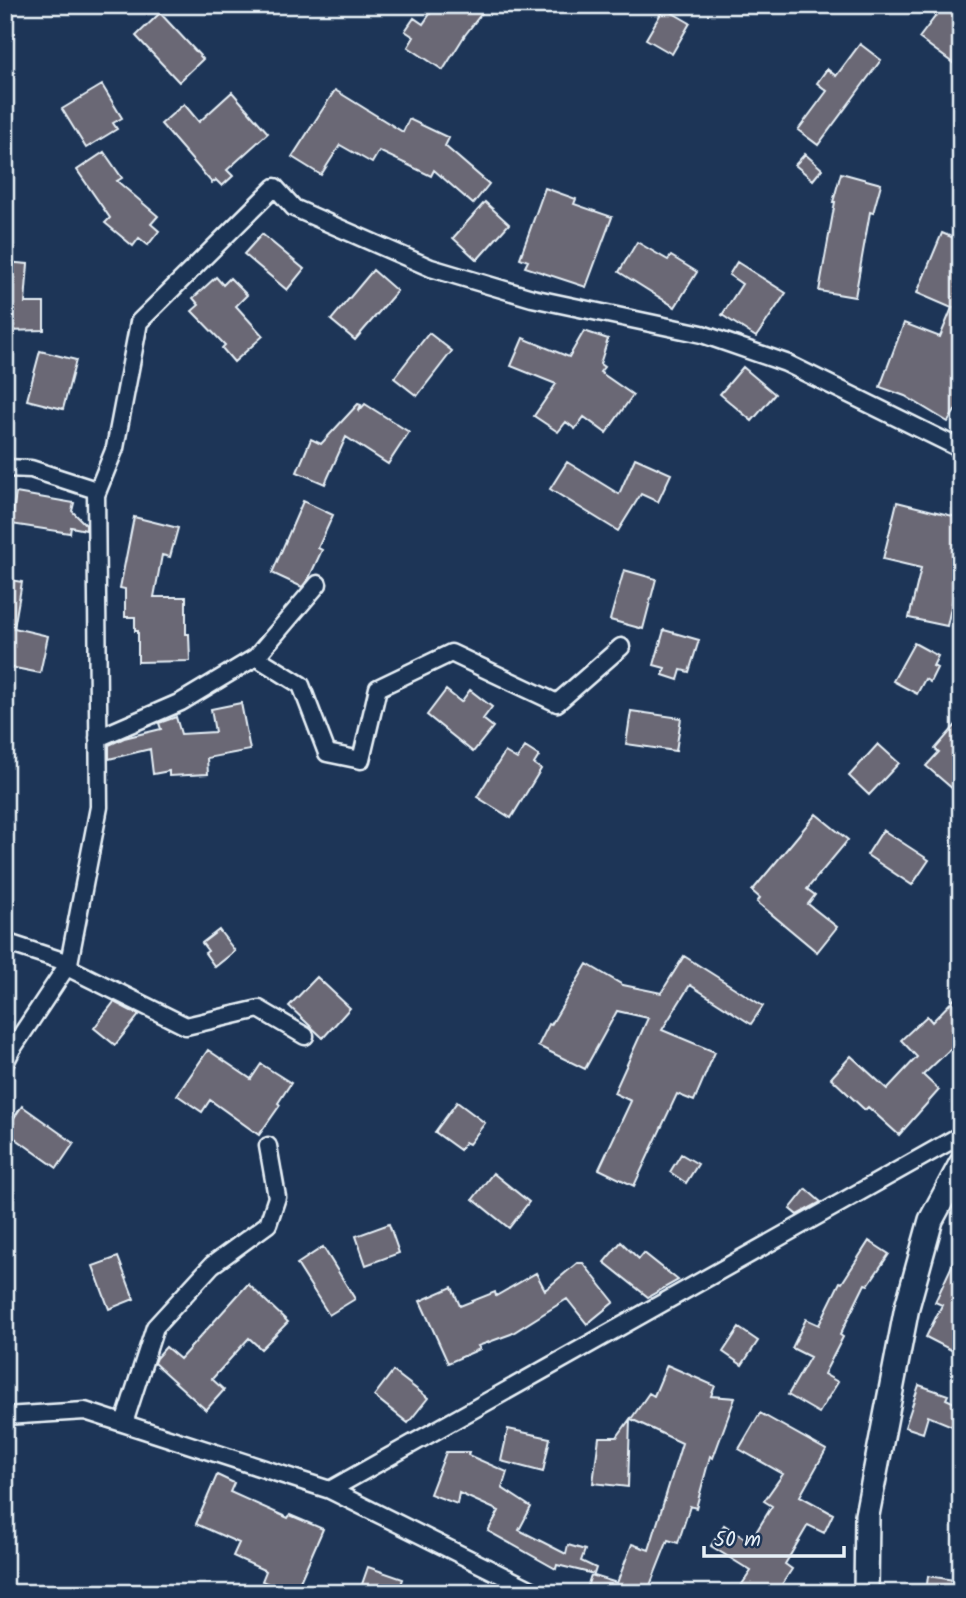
<svg xmlns="http://www.w3.org/2000/svg" width="966" height="1598" font-family="Kalam,sans-serif">
<rect width="100%" height="100%" fill="#1d3557"/>
<filter id="ink" filterUnits="userSpaceOnUse"><feTurbulence type="fractalNoise" baseFrequency=".0143" numOctaves="2"/><feDisplacementMap in="SourceGraphic" scale="14" xChannelSelector="R" yChannelSelector="G"/><feConvolveMatrix kernelMatrix="1 2 1 2 8 2 1 2 1" color-interpolation-filters="sRGB"/></filter>
<g filter="url(#ink)">
<!-- building -->
<path fill="#6b6875" stroke="#e8f1f8" stroke-width="2" d="M436 5H488L465 35 443 70 408 47 414 37 405 31 414 18 423 24Z
M944 5H961V69L919 38Z
M664 8 690 23 672 54 646 39Z
M160 13 203 59 179 82 136 36Z
M860 44 881 60 818 145 798 130 827 91 817 83 827 69 836 76Z
M102 85 122 118 113 123 117 129 86 148 62 109Z
M335 90 403 132 409 119 449 138 445 146 489 184 473 204 434 170 431 176 379 151 372 163 340 145 321 175 292 157Z
M232 92 268 133 227 170 233 176 222 186 216 180 212 183 161 124 184 104 199 122Z
M104 152 122 178 117 181 158 216 151 224 159 231 148 245 139 238 133 246 105 223 110 218 77 170Z
M805 154 822 169 813 180 795 165Z
M841 173 881 184 873 213 870 212 855 297 819 291 835 202H833Z
M545 188 576 199 574 204 612 217 586 287 525 267 528 261 520 258Z
M485 202 509 224 477 260 453 238Z
M942 233 961 241V401L948 422 905 396 880 387 904 323 940 337 952 308 917 293Z
M262 234 304 269 287 290 244 254Z
M637 242 668 260 671 256 697 272 675 307 619 272Z
M5 262 28 264 25 303H44V330L5 331Z
M737 262 786 293 756 337 722 315 742 284 729 275Z
M373 270 397 291 355 340 331 320Z
M216 277 223 285 230 278 247 295 236 306 263 336 234 362 222 348 225 345 192 311 199 305 193 298Z
M584 331 608 339 600 364 604 367 600 372 633 395 606 433 584 417 575 429 566 422 558 432 534 416 556 384 511 366 523 338 569 357Z
M429 333 452 351 417 396 394 378Z
M40 351 76 360 63 409 27 400Z
M743 367 775 394 752 421 720 394Z
M358 404 361 405 358 412 365 404 409 432 388 464 346 437 325 484 297 472 311 439 321 444Z
M635 458 671 474 658 502 641 494 618 531 550 489 567 462 619 494Z
M16 493 74 503 72 511 86 525V530L71 527 70 533 11 524Z
M303 501 333 515 318 548 322 550 309 578 302 587 272 573Z
M897 502 961 518V577L958 576 947 626 909 618 921 568 883 559Z
M134 517 178 528 170 557 162 555 154 597H186V634H189L190 661 138 662V631H135V617H125V589L120 588Z
M624 570 656 579 643 629 610 620Z
M5 579 22 582 14 628 48 636 40 673 5 666Z
M664 630 699 640 689 672 681 670 678 680 663 675 665 668 654 665Z
M914 643 938 656 933 666 937 668 930 682 925 679 917 694 893 681Z
M446 690 461 702 470 690 492 707 483 719 493 727 473 752 427 715Z
M241 703 250 750 207 758 208 774 169 776V771L153 774 150 749 109 759V745L124 738 161 729 159 723 176 717 181 734 215 732 211 709Z
M631 711 681 718 676 751 626 744Z
M961 719V796L926 766 939 752 935 749Z
M878 744 899 763 869 795 849 776Z
M525 747 539 756 534 764 541 769 511 818 477 797 505 752 517 759Z
M816 814 848 840 807 889 815 895 808 904 837 927 817 952 757 902 760 898 752 891Z
M883 830 929 860 912 885 867 855Z
M219 930 235 951 215 967 205 953 208 951 202 943Z
M684 956 763 1006 751 1024 690 985 662 1030 715 1052 694 1101 677 1094 634 1186 599 1169 631 1101 614 1093 648 1018 617 1011 585 1069 538 1046 549 1024 551 1025 587 964 623 985 661 993Z
M317 977 350 1008 323 1038 289 1006Z
M961 992V1039L923 1075 939 1090 899 1135 868 1107 865 1110 831 1078 851 1056 887 1089 917 1057 901 1040 927 1016 932 1022Z
M114 1002 139 1015 115 1045 94 1028Z
M208 1050 251 1079 261 1064 291 1083 278 1103 280 1105 259 1135 210 1100 202 1112 177 1095Z
M457 1102 485 1123 469 1144 465 1142 460 1150 435 1132Z
M22 1106 74 1143 57 1168 5 1131Z
M681 1154 698 1164 686 1183 670 1172Z
M493 1173 529 1202 509 1228 473 1199Z
M806 1189 821 1202 797 1215 790 1209Z
M389 1224 399 1253 366 1265 356 1236Z
M869 1241 889 1254 868 1285 865 1284 840 1335 843 1337 824 1374 838 1382 819 1413 788 1395 810 1357 792 1348 806 1319 819 1325 840 1282 842 1283Z
M621 1242 639 1259 644 1253 678 1280 648 1297 604 1262Z
M961 1246V1336L953 1351 926 1337 942 1305 935 1302Z
M323 1247 355 1299 329 1315 297 1264Z
M118 1257 134 1299 109 1309 93 1266Z
M577 1263H583L614 1302 587 1324 567 1299 511 1334 478 1346 480 1349 448 1363 420 1301 452 1287 460 1306 495 1292 496 1296 536 1273 545 1290Z
M248 1284 288 1322 261 1349 249 1338 212 1379 224 1390 206 1410 154 1363 156 1358 166 1347 180 1359Z
M739 1328 758 1341 742 1365 723 1352Z
M667 1365 715 1386 711 1396 735 1398 713 1458 710 1456 696 1508 690 1506 678 1543 668 1540 647 1593H595L586 1590 591 1575 617 1583 632 1544 649 1550 682 1443 631 1419 649 1393 654 1396Z
M393 1371 428 1398 408 1423 374 1396Z
M919 1385 948 1395 946 1399 961 1406 952 1426 928 1416 923 1433 905 1427Z
M760 1413 826 1450 800 1496 833 1514 824 1533 808 1525 785 1564 792 1569 779 1589 775 1587 771 1593H736L751 1571 711 1546 724 1525 750 1542 772 1506 764 1501 783 1474 739 1449Z
M630 1419 628 1487 593 1483 599 1437H617Z
M508 1429 550 1438 543 1472 501 1461Z
M446 1452H469L468 1455 507 1472 502 1488 531 1507 519 1530 566 1554 568 1545 585 1550 581 1561 596 1568 594 1574 557 1565 556 1569 488 1531 499 1511 459 1493 457 1504 430 1494Z
M217 1475 234 1483 230 1492 288 1518 290 1515 323 1529 295 1593H289L262 1581 266 1571 233 1556 239 1543 196 1524Z
M368 1567 403 1579 398 1593H359Z
M928 1576 961 1581V1593H926Z"/>
<g fill="none" stroke-linecap="round" stroke-linejoin="round">
<defs>
<path id="minor" d="M5 468 31 469 96 490 99 807 69 963 12 1049 5 1063
M96 495 115 448 139 322 275 187 294 208 431 268 532 298 702 334 786 363 961 449
M256 657 318 584
M98 738 181 702 256 657 301 685 327 753 361 760 378 688 451 653 557 703 621 647
M5 942 69 963
M67 967 186 1026 259 1009 305 1036
M5 1416 85 1411 330 1490 538 1593
M124 1423 155 1327 212 1265 268 1224 277 1197 268 1146
M330 1490 961 1135"/>
<path id="secondary" d="M866 1593 867 1515 907 1307 931 1220 961 1164"/>
</defs>
<!-- minor casing -->
<use href="#minor" stroke="#e8f1f8" stroke-width="21"/>
<!-- secondary casing -->
<use href="#secondary" stroke="#e8f1f8" stroke-width="28"/>
<!-- minor -->
<use href="#minor" stroke="#1d3557" stroke-width="16"/>
<!-- secondary -->
<use href="#secondary" stroke="#1d3557" stroke-width="23"/>
</g>
</g>
<!-- margin -->
<rect width="966" height="1598" fill="none" stroke="#1d3557" stroke-width="28"/>
<rect x="14" y="14" width="938" height="1570" fill="none" stroke="#e8f1f8" stroke-width="2.5" filter="url(#ink)"/>
<!-- scale -->
<path d="M704 1546v10h140v-10" fill="none" stroke="#e8f1f8" stroke-width="3.5"/>
<text x="714" y="1546" font-size="21" fill="#e8f1f8" stroke="#1d3557" stroke-width="5" paint-order="stroke">50 m</text>
</svg>
